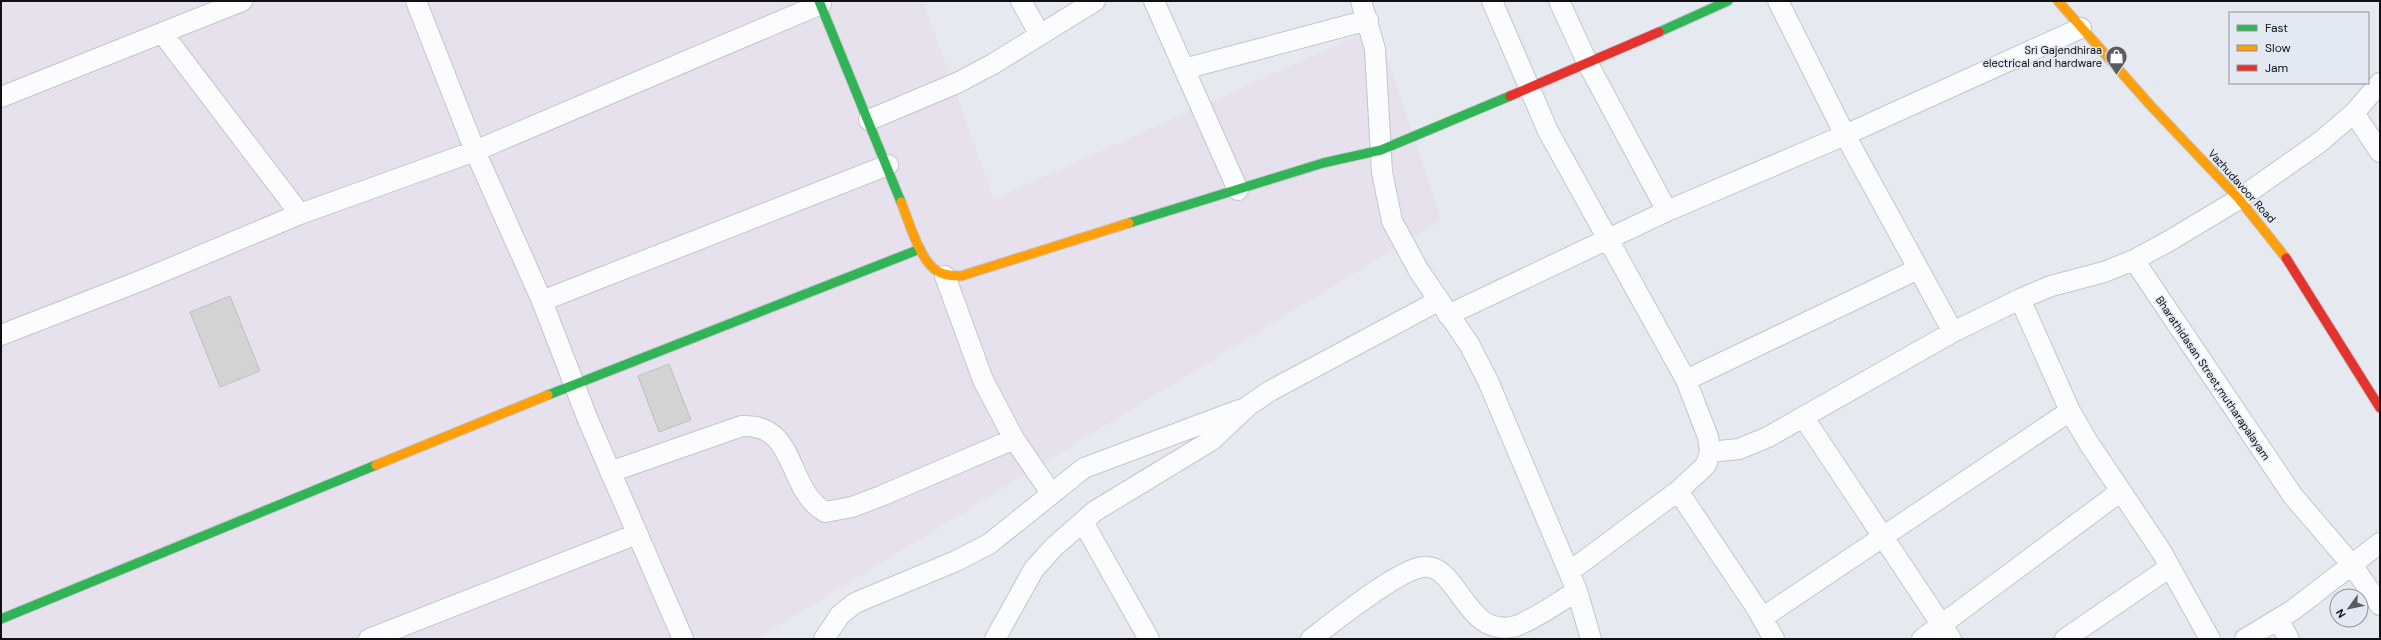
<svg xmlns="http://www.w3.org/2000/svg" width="2381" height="640" font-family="'DM Sans',sans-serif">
<rect width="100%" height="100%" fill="#e6eaf0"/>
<!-- industrial -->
<path fill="#e7e0ed" d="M1 1H923L994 199 1377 27 1441 220 757 639H1Z"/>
<!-- building -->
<path fill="#d3d3d4" stroke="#bebfc0" d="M230 296 260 371 220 387 190 312Z
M669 364 691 420 659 432 638 376Z"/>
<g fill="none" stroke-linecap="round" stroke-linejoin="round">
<defs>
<path id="street" d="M416 1 475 151 542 301 588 420 683 639
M1021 1 1040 35
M1154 1 1238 190
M1361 1 1375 49 1382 172 1392 221 1419 271 1469 344 1488 381 1577 591 1591 639
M1492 1 1548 131 1686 380 1708 437 1710 452 1706 465 1678 491 1569 572
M1559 1 1588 64 1667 211
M1778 1 1845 135 1953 332
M163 34 300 214
M1184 69 1368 20
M1 97 242 1
M2354 113 2380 152
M869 120 957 83 993 64 1095 1
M2134 260 2293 496 2352 565 2380 605
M945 276 983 380 1014 439 1051 493
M2020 299 2070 411 2088 442 2161 551 2210 639
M542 301 888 165
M1448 315 1667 211 1845 135 2081 28
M1 335 140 281 300 214 475 151 821 4
M1686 380 1918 269
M1804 418 1951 639
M1710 452 1739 449 1768 437 1953 332 2020 299 2051 286 2104 272 2134 260 2169 241 2239 199 2320 142 2354 113 2380 83
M610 472 742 426C797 423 786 489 825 512L852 507 881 496 1014 439
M1678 491 1757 609 1774 639
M1083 522 1149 639
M1762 618 2070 411
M2278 620 2289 639
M369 639 637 534
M824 639 840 615 855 603 956 561 989 544 1084 468 1239 410
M995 639 1034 569 1054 547 1095 511 1212 440 1248 406 1270 391 1438 301
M1311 639C1332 623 1399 569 1423 567 1459 563 1465 640 1516 626 1537 618 1557 603 1577 591
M1922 639 2121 491
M2065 639 2170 567
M2245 639 2293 610 2380 543"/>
<path id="fast" d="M819 1 901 202
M1659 32 1728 1
M1129 223 1323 163 1381 150 1510 96
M548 395 920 249
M1 619 376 465"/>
<path id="slow" d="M2058 1 2151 106 2239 199 2286 258
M901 202C909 221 920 263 939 272 946 276 954 276 961 276L1129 223
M376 465 548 395"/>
<path id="jam" d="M1510 96 1659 32
M2286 258 2380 408"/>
</defs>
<!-- street casing -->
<use href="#street" stroke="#c3c6cb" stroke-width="22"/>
<!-- fast casing -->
<use href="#fast" stroke="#c3c6cb" stroke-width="11"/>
<!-- slow casing -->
<use href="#slow" stroke="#c3c6cb" stroke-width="11"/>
<!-- jam casing -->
<use href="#jam" stroke="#c3c6cb" stroke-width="11"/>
<!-- street -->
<use href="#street" stroke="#fbfcfd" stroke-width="20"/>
<!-- fast -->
<use href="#fast" stroke="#30b455" stroke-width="9"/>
<!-- slow -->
<use href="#slow" stroke="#ff9f0a" stroke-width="9"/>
<!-- jam -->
<use href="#jam" stroke="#e5322d" stroke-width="9"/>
</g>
<!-- icons -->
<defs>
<symbol id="shop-pin" viewBox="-11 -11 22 30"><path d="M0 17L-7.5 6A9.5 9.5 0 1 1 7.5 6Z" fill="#5a5c60" stroke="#e3e9f3"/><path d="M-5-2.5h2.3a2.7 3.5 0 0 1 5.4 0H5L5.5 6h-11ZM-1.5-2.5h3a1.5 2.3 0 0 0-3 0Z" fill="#fff"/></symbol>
</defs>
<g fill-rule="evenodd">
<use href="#shop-pin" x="2104" y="44" width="25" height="34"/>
</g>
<g text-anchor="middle" stroke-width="3" stroke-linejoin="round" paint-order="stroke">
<!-- poi labels -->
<g font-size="11" fill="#0e1013" stroke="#e3e9f3" text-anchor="end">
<text x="2102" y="54">Sri Gajendhiraa<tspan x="2102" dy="13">electrical and hardware</tspan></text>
</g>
<!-- street labels -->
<g font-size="11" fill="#0e1013" stroke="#e3e9f3">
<text transform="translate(2242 186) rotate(48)" y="4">Vazhudavoor Road</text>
<text transform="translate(2213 378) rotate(56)" y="4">Bharathidasan Street,mutharapalayam</text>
</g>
</g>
<!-- border -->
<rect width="2381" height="640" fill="none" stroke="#0e1013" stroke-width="4"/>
<!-- legend -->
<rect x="2229" y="12" width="140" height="72" fill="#e3e9f3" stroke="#8e9299"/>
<rect x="2237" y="25" width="20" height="6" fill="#30b455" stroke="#8e9299"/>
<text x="2265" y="32" font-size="12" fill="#0e1013">Fast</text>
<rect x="2237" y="45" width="20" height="6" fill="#ff9f0a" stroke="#8e9299"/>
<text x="2265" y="52" font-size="12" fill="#0e1013">Slow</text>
<rect x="2237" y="65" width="20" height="6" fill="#e5322d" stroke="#8e9299"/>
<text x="2265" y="72" font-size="12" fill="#0e1013">Jam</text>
<!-- north arrow -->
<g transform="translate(2349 608) rotate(237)"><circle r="19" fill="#e3e9f3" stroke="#8e9299"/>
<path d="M0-3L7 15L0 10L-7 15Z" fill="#5a5c60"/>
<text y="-6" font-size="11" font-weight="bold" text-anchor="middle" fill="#0e1013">N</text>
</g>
</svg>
